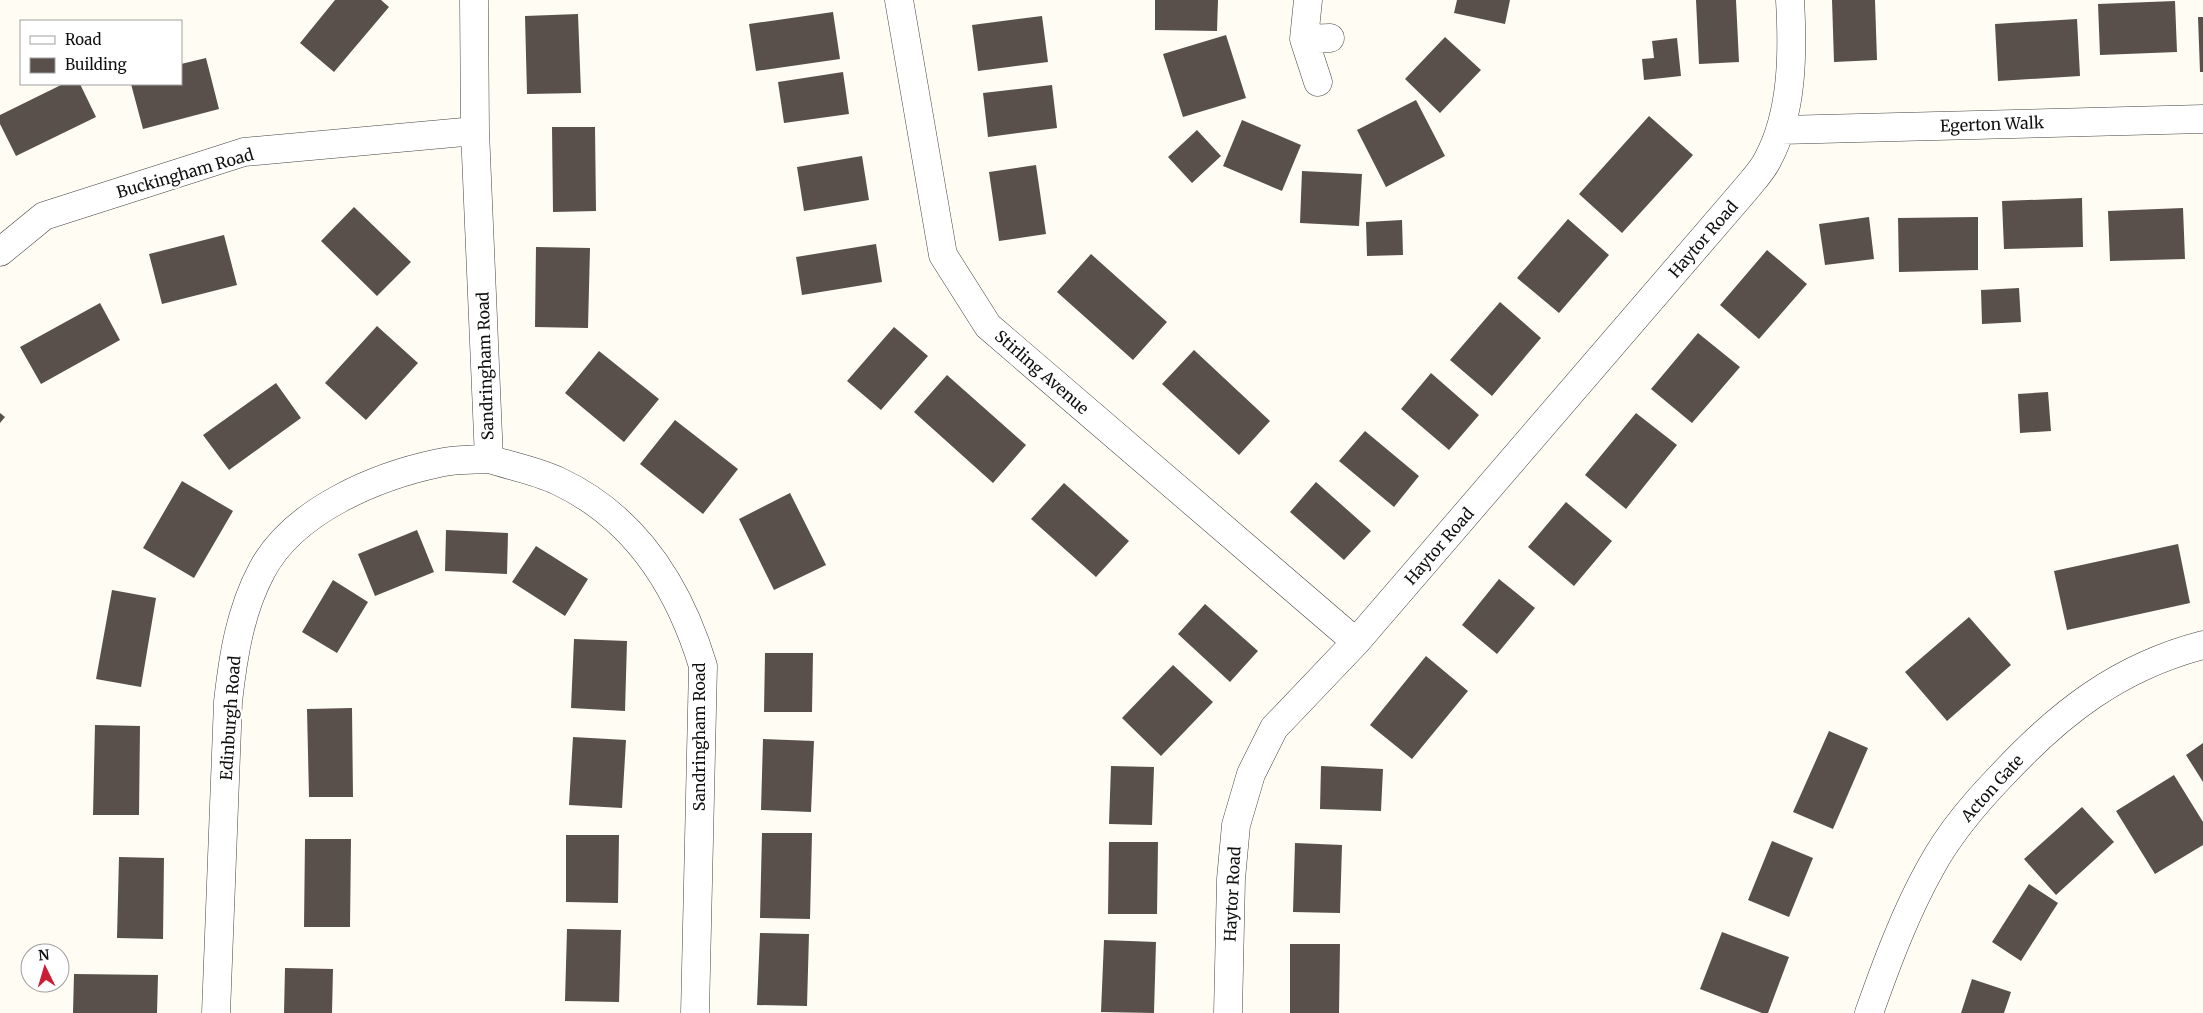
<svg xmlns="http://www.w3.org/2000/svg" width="2203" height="1013" font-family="Merriweather,serif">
<rect width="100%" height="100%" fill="#fffcf3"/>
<!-- building -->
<path fill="#59504b" d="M335 0H381L389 7 334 72 300 43Z
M1155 0H1218L1217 31 1155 30Z
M1457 0H1510L1505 24 1454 13Z
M1696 0H1736L1739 62 1699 64Z
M1832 0H1875L1877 60 1834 62Z
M2175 1 2177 52 2100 55 2098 4Z
M833 12 840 59 756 71 749 24Z
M578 14 581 93 527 94 525 16Z
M1042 16 1048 62 978 71 972 25Z
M2198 17H2203V72H2200Z
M2077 19 2080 76 1998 81 1995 24Z
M1226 35 1246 98 1183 117 1163 54Z
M1445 37 1481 70 1440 113 1405 79Z
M1677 38 1681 76 1644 80 1642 59 1654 58 1652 41Z
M206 58 219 109 143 129 131 84H181V64Z
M843 72 849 114 784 123 778 82Z
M63 84H80L96 117 16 156 0 124V115Z
M1052 85 1057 128 988 137 983 93Z
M1416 100 1445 156 1386 187 1357 130Z
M1649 116 1693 155 1622 233 1579 194Z
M1242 120 1301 145 1282 191 1223 166Z
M552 127H595L596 211 553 212Z
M1197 130 1221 156 1192 183 1168 157Z
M862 156 869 200 804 211 797 167Z
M1036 165 1046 234 999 241 989 172Z
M1302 171 1362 174 1359 226 1300 223Z
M2082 198 2083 247 2004 249 2002 201Z
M354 207 411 262 377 296 321 241Z
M2183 208 2185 259 2110 261 2108 211Z
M1869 217 1874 259 1825 265 1819 224Z
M1978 217V270L1899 272 1898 218Z
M1568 219 1609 255 1559 313 1517 278Z
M1402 220 1403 255 1367 256 1366 222Z
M224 235 237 285 162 304 149 254Z
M876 244 882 282 802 295 796 257Z
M536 247 590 248 588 328 535 327Z
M1767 250 1807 284 1759 339 1720 305Z
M1091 254 1167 322 1133 360 1057 292Z
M2019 288 2021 322 1982 324 1981 290Z
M1500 302 1541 338 1492 396 1450 360Z
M100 303 120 340 41 384 20 347Z
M377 326 418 363 366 420 325 383Z
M894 327 928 356 881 410 847 381Z
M1698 333 1740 367 1692 423 1651 389Z
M1194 350 1270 421 1239 455 1162 384Z
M599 351 659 399 624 442 565 393Z
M1431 373 1479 415 1449 450 1401 409Z
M947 375 1026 445 993 483 914 412Z
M276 383 301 418 229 470 203 435Z
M2048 392 2051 431 2020 433 2018 394Z
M0 413 5 417 0 423Z
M1636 413 1677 445 1626 509 1585 475Z
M675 420 738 469 703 514 640 464Z
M1365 431 1419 476 1394 507 1339 461Z
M182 481 233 511 194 578 143 548Z
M1316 482 1371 531 1344 560 1290 512Z
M1064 483 1129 541 1096 577 1031 519Z
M790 493 826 565 774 590 739 519Z
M1566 502 1612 541 1574 586 1528 547Z
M417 530 434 572 375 596 358 554Z
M446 530 508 533 507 574 445 571Z
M2178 544 2190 603 2067 630 2054 571Z
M536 546 588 579 565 616 512 582Z
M1499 579 1535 608 1497 654 1462 625Z
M333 580 368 602 337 653 302 632Z
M112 590 156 598 141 687 96 679Z
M1205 604 1258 651 1230 682 1178 634Z
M1969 617 2011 665 1947 721 1905 672Z
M574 639 627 641 625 711 571 708Z
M765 653H813L812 712H764Z
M1426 656 1468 691 1412 759 1370 725Z
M1173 665 1213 702 1161 756 1122 718Z
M352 708 353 797H309L307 709Z
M95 725 140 726 139 815H93Z
M1829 731 1868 748 1833 829 1793 812Z
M573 737 626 740 622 808 569 805Z
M763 739 814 741 811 812 761 810Z
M2203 743V782L2186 755Z
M1111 766 1154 767 1152 825 1109 824Z
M1321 766 1383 769 1381 811 1320 809Z
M2174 775 2203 822V845L2155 874 2116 811Z
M2082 807 2114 842 2056 895 2024 859Z
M762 833H812L810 919 760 918Z
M566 835H619L618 903 566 902Z
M305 839H351L350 927H304Z
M1772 841 1813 858 1789 917 1748 900Z
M1109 842H1158L1157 914H1108Z
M1295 843 1342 845 1340 913 1293 912Z
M119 857 164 858 163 939 117 938Z
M2029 884 2058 903 2021 961 1992 942Z
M567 929 621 930 619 1002 565 1001Z
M1722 932 1789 957 1768 1013H1762L1700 989Z
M760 933 809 934 807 1006 757 1005Z
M1104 940 1156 942 1154 1013 1101 1012Z
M1290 944H1340L1339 1013H1290Z
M285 968 333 969 332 1013H284Z
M74 974 158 975 157 1013H73Z
M1972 979 2011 992 2004 1013H1961Z"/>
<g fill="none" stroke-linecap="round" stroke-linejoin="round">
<defs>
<path id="minor" d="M474 0 475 131 489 459C511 466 537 471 558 481 635 517 679 587 703 666L695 1013
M899 0 943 255 988 326 1356 642
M1308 0 1304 39 1318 82
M1304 39 1330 38
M1781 130 2203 119
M0 252 44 216 244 152 475 131
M216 1013 228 702C233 657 240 611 262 570 294 510 377 476 439 463 455 459 473 460 489 459
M1228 1013 1231 879 1236 825 1251 774 1274 728 1356 642 1745 190C1753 180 1763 170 1768 159 1793 112 1793 52 1790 0
M1869 1013C1886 965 1906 911 1931 867 1950 832 1975 803 2003 774 2061 712 2119 667 2203 645"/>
</defs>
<!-- minor casing -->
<use href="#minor" stroke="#434343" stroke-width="29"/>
<!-- minor -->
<use href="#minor" stroke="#fff" stroke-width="28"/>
</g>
<g text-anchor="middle" stroke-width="5" stroke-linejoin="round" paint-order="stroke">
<!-- street labels -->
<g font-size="16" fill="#101010" stroke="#fff">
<text transform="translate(1992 124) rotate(-2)" y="6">Egerton Walk</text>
<text transform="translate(185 173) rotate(-16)" y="6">Buckingham Road</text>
<text transform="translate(1703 239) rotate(-49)" y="6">Haytor Road</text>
<text transform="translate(485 366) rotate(-92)" y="6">Sandringham Road</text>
<text transform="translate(1042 372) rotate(41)" y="6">Stirling Avenue</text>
<text transform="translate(1439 546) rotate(-49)" y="6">Haytor Road</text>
<text transform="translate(230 718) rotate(-86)" y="6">Edinburgh Road</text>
<text transform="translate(699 737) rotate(-90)" y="6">Sandringham Road</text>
<text transform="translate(1992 788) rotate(-48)" y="6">Acton Gate</text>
<text transform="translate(1232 894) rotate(-87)" y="6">Haytor Road</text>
</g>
</g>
<!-- legend -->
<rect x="20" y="20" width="162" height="65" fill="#ffffff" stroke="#9f9f9f"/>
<rect x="30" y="36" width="25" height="8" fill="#ffffff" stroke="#9f9f9f"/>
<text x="65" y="45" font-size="15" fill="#101010">Road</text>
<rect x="30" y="58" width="25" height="15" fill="#59504b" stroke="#9f9f9f"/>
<text x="65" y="70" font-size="15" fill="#101010">Building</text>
<!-- north arrow -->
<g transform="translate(45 968) rotate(355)"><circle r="24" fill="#ffffff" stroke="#9f9f9f"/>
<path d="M0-4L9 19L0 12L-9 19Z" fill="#ca1e34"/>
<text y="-8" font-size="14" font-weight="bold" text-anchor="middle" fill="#101010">N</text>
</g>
</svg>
